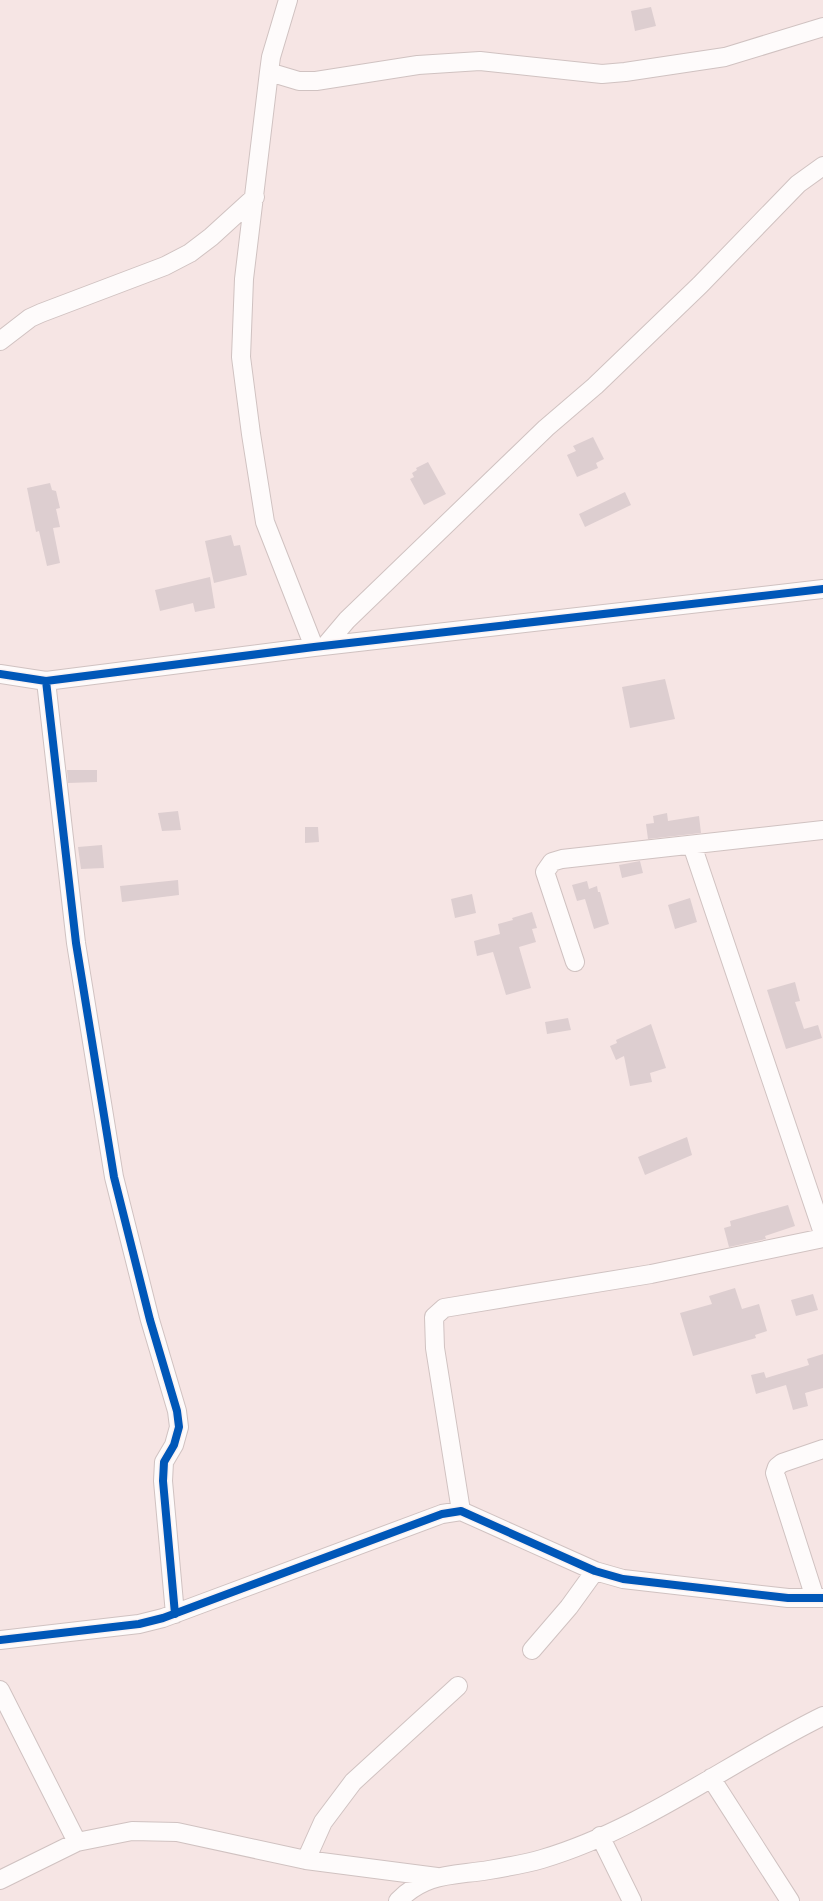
<svg xmlns="http://www.w3.org/2000/svg" width="823" height="1901" font-family="Cabin,sans-serif">
<rect width="100%" height="100%" fill="#f6e5e4"/>
<!-- building -->
<path fill="#ddced0" d="M651 7 656 26 635 31 631 11Z
M593 437 604 459 596 463 598 468 577 477 567 455 576 451 573 446Z
M428 462 446 494 424 505 410 479 414 477 412 473 417 470 416 468Z
M50 483 52 490 56 491 60 508 56 509 60 527 53 528 60 563 47 566 39 531 36 532 27 488Z
M625 492 631 505 585 527 579 514Z
M231 535 234 546 240 545 247 575 214 583 205 541Z
M210 577 215 608 195 612 193 603 160 611 155 590Z
M665 679 675 719 630 728 622 687Z
M67 770H97V782L68 783Z
M178 811 181 830 162 831 158 813Z
M667 813 668 821 699 816 701 833 648 839 646 824 654 823 653 816Z
M305 827H318L319 842 305 843Z
M102 845 104 868 81 869 78 847Z
M640 861 643 873 622 878 619 865Z
M178 880 179 895 122 902 120 886Z
M587 881 589 889 597 886 598 892H600L609 924 594 929 585 899 577 901 572 885Z
M472 894 476 913 455 918 451 899Z
M690 898 697 922 675 929 668 905Z
M532 912 537 928 532 929 536 942 519 947 531 988 506 995 493 952 477 956 474 941 500 934 498 924 513 920 512 918Z
M795 982 800 1001 795 1002 804 1029 818 1025 822 1038 786 1049 767 990Z
M568 1018 571 1030 547 1034 545 1022Z
M651 1024 666 1068 650 1073 652 1082 630 1086 624 1056 616 1060 610 1046 617 1043 616 1040Z
M687 1137 692 1155 645 1175 638 1157Z
M788 1205 795 1226 765 1236 766 1239 729 1247 724 1228 731 1226 730 1221Z
M735 1288 742 1309 759 1304 767 1331 755 1335 756 1338 693 1356 680 1313 712 1304 709 1296Z
M813 1294 818 1310 796 1316 791 1300Z
M823 1354V1388L805 1393 808 1406 793 1410 786 1385 756 1394 751 1375 764 1372 766 1378 809 1365 807 1359Z"/>
<g fill="none" stroke-linecap="round" stroke-linejoin="round">
<defs>
<path id="minor" d="M288 0 271 57 269 72 244 279 241 357 251 434 265 522 314 647
M269 72 299 81H316L418 65 480 61 602 74 625 72 725 57 823 27
M0 341 30 318 41 313 165 266 190 253 211 237 255 197
M325 646 347 620 546 428 595 386 700 285 798 184 823 166
M0 674 46 681 314 647 823 589
M46 681 76 943 114 1177 150 1320 177 1411 179 1427 174 1445 164 1462 163 1481 175 1614
M692 845 823 1233
M575 962 545 872 552 862 562 859 823 830
M461 1511 435 1348 434 1317 444 1308 651 1274 823 1238
M815 1598 775 1473 777 1467 782 1463 823 1449
M0 1640 139 1624 163 1618 442 1514 461 1511 595 1571 623 1579 788 1598H823
M532 1650 569 1607 595 1571
M0 1690 77 1842
M711 1778 790 1901
M600 1836 632 1901
M306 1860 323 1822 353 1782 458 1686
M0 1880 77 1842 132 1831 177 1832 306 1860 437 1877
M398 1901C426 1872 453 1876 489 1870 507 1867 525 1864 542 1859 643 1829 729 1762 823 1716"/>
</defs>
<!-- minor casing -->
<use href="#minor" stroke="#d0c2c1" stroke-width="20"/>
<!-- minor -->
<use href="#minor" stroke="#fefbfb" stroke-width="18"/>
<defs>
<path id="cycleway" d="M0 674 46 681 314 647 823 589
M46 681 76 943 114 1177 150 1320 177 1411 179 1427 174 1445 164 1462 163 1481 175 1614
M0 1640 139 1624 163 1618 442 1514 461 1511 595 1571 623 1579 788 1598H823"/>
</defs>
<!-- cycleway casing -->
<use href="#cycleway" stroke="#faf2f2" stroke-width="11"/>
<!-- cycleway -->
<use href="#cycleway" stroke="#0057b8" stroke-width="8"/>
</g>
</svg>
